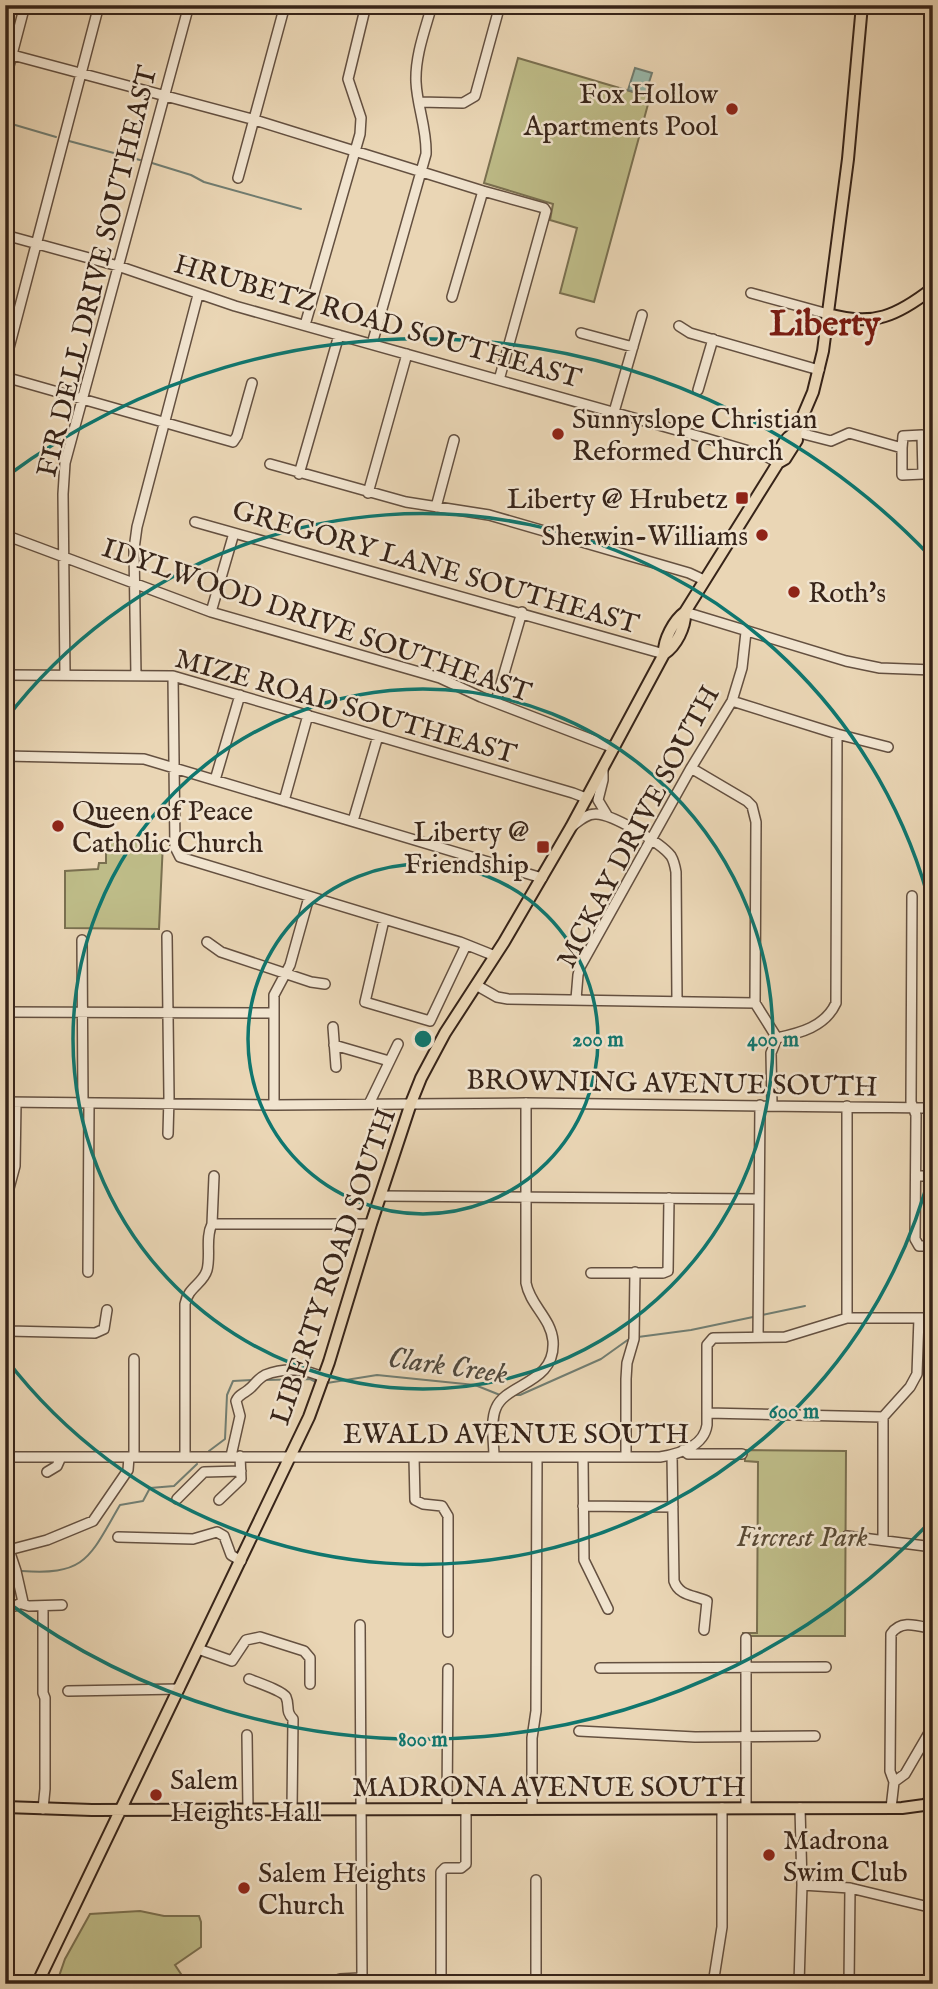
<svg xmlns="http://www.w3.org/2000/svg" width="938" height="1989" font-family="'IM FELL English',serif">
<rect width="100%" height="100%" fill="#ead6b5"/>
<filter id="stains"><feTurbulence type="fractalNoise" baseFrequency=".00286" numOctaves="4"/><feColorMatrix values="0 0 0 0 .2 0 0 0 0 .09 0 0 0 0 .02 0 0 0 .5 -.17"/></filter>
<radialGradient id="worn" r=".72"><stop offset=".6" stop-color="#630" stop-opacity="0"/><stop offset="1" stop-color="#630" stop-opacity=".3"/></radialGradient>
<!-- green -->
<path fill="#bebc88" stroke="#7a7050" stroke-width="2" d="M518 58 650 97 594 302 560 293 577 228 550 220 553 204 484 183Z
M106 842H163L159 929 65 928V871L98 869 99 863H106Z
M745 1450 846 1451 845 1636H743V1633H757L758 1462 745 1461Z
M140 1911 164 1916H199L201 1922V1947L175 1965 187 1983 57 1982 65 1959 90 1914Z"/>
<!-- water -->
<path fill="#98b9ab" stroke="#717d71" stroke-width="2" d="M635 68 652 73 645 95 628 90Z"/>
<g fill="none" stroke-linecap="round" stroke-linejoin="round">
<!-- stream -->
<path stroke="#717d71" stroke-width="2" d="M5 122 56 137
M69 141 140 160
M152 163 191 175 204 182 301 209
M762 1315 805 1306
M638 1337 691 1330 753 1317
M265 1380 310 1379 318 1383
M327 1383 377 1375 475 1385 500 1395
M512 1395H520L601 1359 629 1339
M209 1451 225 1439 227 1395 233 1381 252 1380
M5 1569 12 1570
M22 1571C87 1576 90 1556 120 1505L143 1501 150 1488 174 1486 197 1464"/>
<defs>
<path id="minor" d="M5 53 255 120 483 191 544 208 546 211 499 380
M5 81 25 5
M419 102 463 103 475 96 500 5
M238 178 285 5
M5 235 118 266 235 306 705 438 766 456 778 463
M751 293 828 314
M452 297 483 191
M305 325 360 134 361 118 348 79 366 5
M679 326 690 333 819 370
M581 333 633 347
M372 344 426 154C427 129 417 106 416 82 415 56 425 30 432 5
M5 363 99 5
M5 377 233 442 237 436 252 383
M698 390 713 339
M614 412 642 315
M796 432 831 441 849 433 902 448V475L923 474 922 435 903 436 902 448
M270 464 406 502 489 515 689 573 704 580
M299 474 339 335
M368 493 407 354
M436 507 454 440
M195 522 664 654
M5 535 211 612 440 678 481 697 614 748
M211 612 234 533
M685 612 846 661 880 668 933 670
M5 675 173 676 573 793 586 798
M65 675 63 494 65 463 189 5
M136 676 134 549 137 527 198 295
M173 676 175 847 180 857 460 942 495 956
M496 701 522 612
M732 701 837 734 888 747
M5 756 144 759 542 878
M691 768 747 801 752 806 756 822 755 1003 777 1038 771 1053 772 1105
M603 769V780L598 800 607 815
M215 780 240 695
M284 801 308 715
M353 821 378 736
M571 827C579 821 586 814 595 814 611 813 661 843 671 856 674 861 675 866 676 872L677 1000
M912 896 911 1102 916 1115 915 1239 919 1246H933
M384 920 365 1002 430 1021 466 945
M167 936 169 1097 168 1134
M82 940 83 1103
M207 942 221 952 311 982 325 984
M476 985 497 997 508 999 755 1003
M576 999 578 975 580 967 691 768 732 701 742 668 746 632
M5 1012 273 1013
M333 1027 336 1067
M777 1038C800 1033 825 1027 836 1003L837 734
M334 1045 389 1061
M5 1102 274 1105 526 1103 933 1108
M16 1103 15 1166 8 1192V1331L95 1333 104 1329 107 1310
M369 1104 398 1044
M274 1105V995L290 965 309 897
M847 1106V1318
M916 1176H933
M381 1196 759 1199
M212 1224H371
M88 1272 89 1103
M591 1273H663L668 1271 669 1198
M758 1337 760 1105
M134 1359V1457
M707 1413 883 1417
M683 1450 688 1454H742
M672 1455 674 1581C679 1596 694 1595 707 1601L704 1630
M231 1456 240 1416 236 1401C239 1394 242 1395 248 1390 254 1386 257 1379 265 1375 283 1368 306 1368 324 1378
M5 1457H660C679 1454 704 1446 707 1425V1345L713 1338 785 1337 847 1318H933
M185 1457V1304C188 1287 203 1284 207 1270 211 1255 205 1238 212 1224L214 1176
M414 1457 415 1500 423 1504 442 1506 448 1516V1632
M494 1457C494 1442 490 1421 496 1408 506 1383 556 1384 553 1341 551 1318 530 1305 526 1283V1103
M583 1457 584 1560 608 1609
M626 1457V1379L627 1363 634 1339 635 1272
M47 1472 57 1466 61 1457
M177 1499 204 1472 241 1471
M219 1500 241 1479 240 1456
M583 1506 673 1507
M847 1536 933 1547
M118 1537 193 1539 217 1532 224 1536 231 1555 241 1561
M883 1540V1417L910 1387 917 1374 919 1318
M5 1551 47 1540 93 1521 128 1470 129 1457
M5 1602 15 1606 23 1602 16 1571 9 1550
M22 1604 29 1606 62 1605
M43 1606V1693L45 1698V1789L43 1809
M198 1649 232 1661 246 1640 260 1637 304 1651 310 1658V1684
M600 1668 826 1667
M249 1679C256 1682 283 1691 286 1697 290 1706 285 1711 293 1719L292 1810
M68 1691 179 1689
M579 1731 695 1737 815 1736
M247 1735 248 1810
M894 1782 905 1774 933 1726
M746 1808V1638
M891 1808 894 1782 890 1771 891 1634C901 1619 918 1626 933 1629
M447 1809 448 1669
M532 1809V1738L536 1711 537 1457
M536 1880V1984
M802 1885 850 1888 933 1908
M337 1984 340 1979 360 1978 362 1974 360 1625
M441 1984V1872L445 1868H461L466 1864V1809
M713 1984 722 1927V1808
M799 1984 802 1885 800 1808
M849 1984 850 1888"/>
<path id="major" d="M828 314C873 327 897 316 933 288
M778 463C778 450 784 438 796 432
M664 654C676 646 686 627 685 612
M5 1807 92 1810 902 1808 924 1805 933 1800
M37 1984 309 1417 329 1362 371 1224 411 1103 421 1078 445 1033 504 942 571 827 664 654C663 640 674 620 685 612L778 463 785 459 797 440 796 432 813 392 823 351 848 159 862 5"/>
</defs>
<!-- minor casing -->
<use href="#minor" stroke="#645040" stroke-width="12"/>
<!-- major casing -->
<use href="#major" stroke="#372419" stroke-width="14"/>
<!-- minor -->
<use href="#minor" stroke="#f1e4cf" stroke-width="9"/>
<!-- major -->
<use href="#major" stroke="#ead6b5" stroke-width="10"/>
</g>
<!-- distance rings -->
<g fill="none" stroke="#0f766e" stroke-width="3.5">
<circle cx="423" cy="1039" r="175"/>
<circle cx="423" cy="1039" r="350"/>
<path d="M932 1166A525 525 0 0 1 6 1359M6 719A525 525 0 0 1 932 912"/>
<path d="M931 1521A700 700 0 0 1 7 1602M7 476A700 700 0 0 1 931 557"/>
</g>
<!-- markers -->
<g fill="#8f2418" stroke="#f1e4cf" stroke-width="2.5">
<circle cx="732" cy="109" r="7"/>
<circle cx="558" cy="434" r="7"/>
<rect x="735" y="491" width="14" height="14" rx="3.5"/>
<circle cx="762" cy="535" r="7"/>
<circle cx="794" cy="592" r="7"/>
<circle cx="58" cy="826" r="7"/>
<rect x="536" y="840" width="14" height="14" rx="3.5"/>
<circle cx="156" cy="1795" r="7"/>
<circle cx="769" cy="1855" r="7"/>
<circle cx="244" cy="1888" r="7"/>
</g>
<g text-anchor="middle" stroke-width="5" stroke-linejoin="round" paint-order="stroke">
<!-- poi labels -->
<g font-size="28" fill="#372419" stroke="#f1e4cf" text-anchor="start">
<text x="718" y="103" text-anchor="end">Fox Hollow<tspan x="718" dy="32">Apartments Pool</tspan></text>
<text x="572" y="428">Sunnyslope Christian<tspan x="572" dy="32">Reformed Church</tspan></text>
<text x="728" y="508" text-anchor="end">Liberty @ Hrubetz</text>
<text x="748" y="545" text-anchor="end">Sherwin-Williams</text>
<text x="808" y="602">Roth's</text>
<text x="72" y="820">Queen of Peace<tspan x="72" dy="32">Catholic Church</tspan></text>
<text x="529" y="841" text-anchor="end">Liberty @<tspan x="529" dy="32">Friendship</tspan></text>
<text x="170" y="1789">Salem<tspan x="170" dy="32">Heights Hall</tspan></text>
<text x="783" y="1849">Madrona<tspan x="783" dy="32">Swim Club</tspan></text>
<text x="258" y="1882">Salem Heights<tspan x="258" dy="32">Church</tspan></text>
</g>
<!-- street labels -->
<g font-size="28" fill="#372419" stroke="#f1e4cf">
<text transform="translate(96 271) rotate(-76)" y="10">FIR DELL DRIVE SOUTHEAST</text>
<text transform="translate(378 320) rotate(16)" y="10">HRUBETZ ROAD SOUTHEAST</text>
<text transform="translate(436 566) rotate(16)" y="10">GREGORY LANE SOUTHEAST</text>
<text transform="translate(317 619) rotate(19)" y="10">IDYLWOOD DRIVE SOUTHEAST</text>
<text transform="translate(346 705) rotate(16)" y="10">MIZE ROAD SOUTHEAST</text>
<text transform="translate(637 826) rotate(-62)" y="10">MCKAY DRIVE SOUTH</text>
<text transform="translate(672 1082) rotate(1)" y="10">BROWNING AVENUE SOUTH</text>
<text transform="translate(332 1266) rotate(-71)" y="10">LIBERTY ROAD SOUTH</text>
<text x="516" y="1443">EWALD AVENUE SOUTH</text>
<text x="549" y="1796">MADRONA AVENUE SOUTH</text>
</g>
<!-- park labels -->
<g font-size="28" font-style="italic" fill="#594a35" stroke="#f1e4cf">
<text x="802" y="1546">Fircrest Park</text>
</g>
<!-- water labels -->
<g font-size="30" font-style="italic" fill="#4f493e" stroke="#f1e4cf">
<text transform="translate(448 1365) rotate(8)" y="10">Clark Creek</text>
</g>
<!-- district labels -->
<g font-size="35" font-weight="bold" fill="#7a1f14" stroke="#f1e4cf">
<text x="825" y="335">Liberty</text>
</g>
</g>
<circle cx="423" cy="1039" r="10" fill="#0f766e" stroke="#f1e4cf" stroke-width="3.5"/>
<g font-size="21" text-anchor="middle" font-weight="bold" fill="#0f766e" stroke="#f1e4cf" stroke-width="5" stroke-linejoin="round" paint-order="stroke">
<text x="598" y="1046">200 m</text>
<text x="773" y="1046">400 m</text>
<text x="794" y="1418">600 m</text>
<text x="423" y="1746">800 m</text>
</g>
<!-- margin -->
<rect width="938" height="1989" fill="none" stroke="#ead6b5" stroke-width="28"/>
<rect x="7" y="7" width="924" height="1975" fill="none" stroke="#372419" stroke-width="3.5"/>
<rect x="14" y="14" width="910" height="1961" fill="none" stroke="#372419" stroke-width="2"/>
<rect width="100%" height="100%" filter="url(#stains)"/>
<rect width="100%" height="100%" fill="url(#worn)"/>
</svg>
